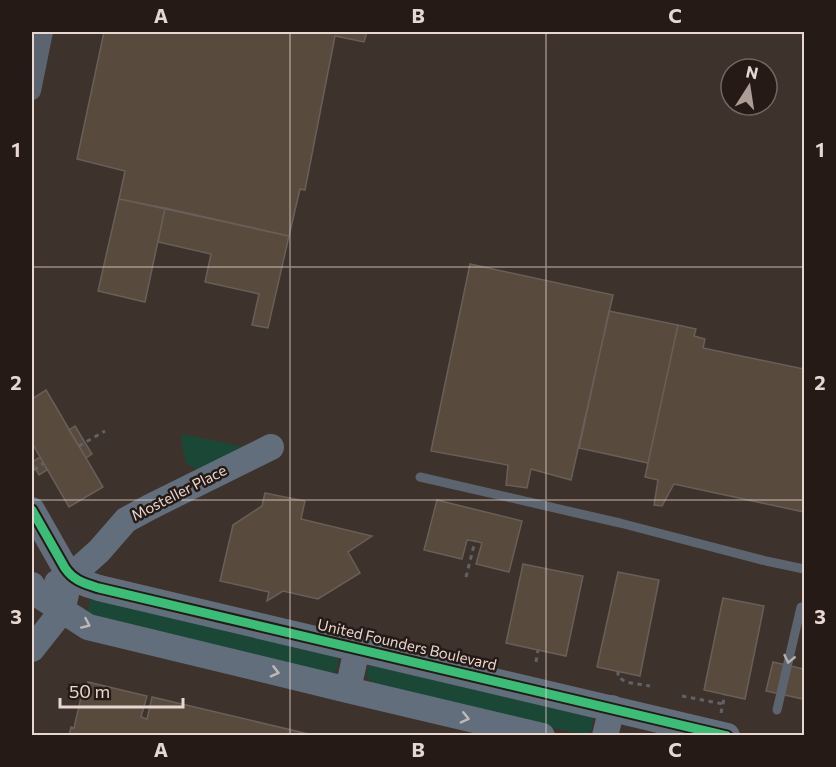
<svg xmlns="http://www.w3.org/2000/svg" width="836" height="767" font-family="Commissioner,sans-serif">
<rect width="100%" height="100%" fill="#3e322c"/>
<!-- green -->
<path fill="#1b4836" d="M183 434 249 448 198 471 186 463 181 442Z
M91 598 331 651 339 661 336 671 327 674 98 621 87 611Z
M381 662 586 710 593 718 592 730 584 735 378 687 366 676 368 666Z"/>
<!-- building -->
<path fill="#584b3e" stroke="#685f58" stroke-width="1.5" d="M104 32H367L364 42 335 36 305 190 300 189 289 236 119 199 125 171 77 159Z
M119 199 165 208 145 302 98 291Z
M165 208 289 236 268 328 252 325 259 294 205 282 211 254 158 242Z
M470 264 613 295 571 480 531 469 527 488 506 485 508 465 431 451Z
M609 311 678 325 648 463 579 448Z
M678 325 696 329 694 336 705 339 703 348 804 369V512L674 484 662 506 654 505 658 480 645 477Z
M46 390 103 487 69 507 32 443V399Z
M75 426 92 454 86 458 69 430Z
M40 457 47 470 39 475 32 462Z
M265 493 305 501 301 519 372 536 348 552 360 573 318 599 283 591 267 601 269 592 220 581 233 525 262 506Z
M437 500 522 521 509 572 476 564 482 543 475 541 467 540 462 559 424 550Z
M523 564 583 576 566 656 506 643Z
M618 572 659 580 640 676 597 667Z
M723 598 764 606 745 699 704 690Z
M773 662 804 669V692L803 699 766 691Z
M88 682 147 696 141 717 147 719 152 697 317 736H69L71 727 74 728 84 684 88 685Z"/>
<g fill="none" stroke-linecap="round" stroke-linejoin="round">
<!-- path -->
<path stroke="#606268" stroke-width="3" stroke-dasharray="4.5 4.5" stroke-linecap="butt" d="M79 446 105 431
M34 470 44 463
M466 577 475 541
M536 662 538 650
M618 671V677L626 682 650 686
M682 696 723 704
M721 713 725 694"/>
<!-- lane -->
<path stroke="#5c646f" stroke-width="9" d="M420 477 620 523 766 561 804 569
M777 710 801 607"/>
<!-- street -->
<path stroke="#5c646f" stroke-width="18" d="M32 91 44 32"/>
<!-- secondary -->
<path stroke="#636e7c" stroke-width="26" d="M32 510 65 568C74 581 84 583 99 588L727 736
M57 583 71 576 99 551 126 520 150 507 271 447
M32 585 37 594 88 627 348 690 542 736
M32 649 62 611 66 594
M348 690 357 648
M605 736 612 708"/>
<defs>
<path id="cycleway" d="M32 510 65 568C74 581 84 583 99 588L727 736"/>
</defs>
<!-- cycleway casing -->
<use href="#cycleway" stroke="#251a15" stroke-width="13"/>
<!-- cycleway -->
<use href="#cycleway" stroke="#3abd76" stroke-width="9"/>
</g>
<!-- one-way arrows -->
<defs><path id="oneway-chevron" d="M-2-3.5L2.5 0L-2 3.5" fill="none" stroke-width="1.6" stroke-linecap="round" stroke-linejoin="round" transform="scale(1.5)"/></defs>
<g stroke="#bfb8b7">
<use href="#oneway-chevron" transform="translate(86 624) rotate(24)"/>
<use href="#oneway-chevron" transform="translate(275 672) rotate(14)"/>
<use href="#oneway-chevron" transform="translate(465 718) rotate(13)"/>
</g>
<use stroke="#b6afae" href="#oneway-chevron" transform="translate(789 659) rotate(103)"/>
<!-- grid -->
<path fill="none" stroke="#e7d7d0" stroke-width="1.5" stroke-opacity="0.55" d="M290 32V736M546 32V736M32 267H804M32 500H804"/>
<g text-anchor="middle" stroke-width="5" stroke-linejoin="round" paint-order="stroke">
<!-- street labels -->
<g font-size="15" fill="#e7d7d0" stroke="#251a15">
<text transform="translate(179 493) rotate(-27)" y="5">Mosteller Place</text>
<text transform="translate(407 645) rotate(13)" y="5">United Founders Boulevard</text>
</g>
</g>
<!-- border -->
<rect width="836" height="767" fill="none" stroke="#251a15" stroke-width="66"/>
<!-- north arrow -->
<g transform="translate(749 87) rotate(12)"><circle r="28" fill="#251a15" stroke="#736660" stroke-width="1.5"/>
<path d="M0-4.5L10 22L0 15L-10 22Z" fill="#ac9d97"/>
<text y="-9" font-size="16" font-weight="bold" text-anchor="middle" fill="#e7d7d0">N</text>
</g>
<!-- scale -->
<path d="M60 698v9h123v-9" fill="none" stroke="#e7d7d0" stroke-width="3"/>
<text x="69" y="698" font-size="18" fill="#e7d7d0" stroke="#251a15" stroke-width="4.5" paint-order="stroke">50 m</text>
<rect x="33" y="33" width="770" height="701" fill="none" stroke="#e7d7d0" stroke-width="2"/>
<g font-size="20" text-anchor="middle" font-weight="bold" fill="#e7d7d0">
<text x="161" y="23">A</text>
<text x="418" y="23">B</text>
<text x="675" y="23">C</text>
<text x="16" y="157">1</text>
<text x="820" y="157">1</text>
<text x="16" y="390">2</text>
<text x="820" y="390">2</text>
<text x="16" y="624">3</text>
<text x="820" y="624">3</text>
<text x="161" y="757">A</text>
<text x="418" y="757">B</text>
<text x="675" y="757">C</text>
</g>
</svg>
